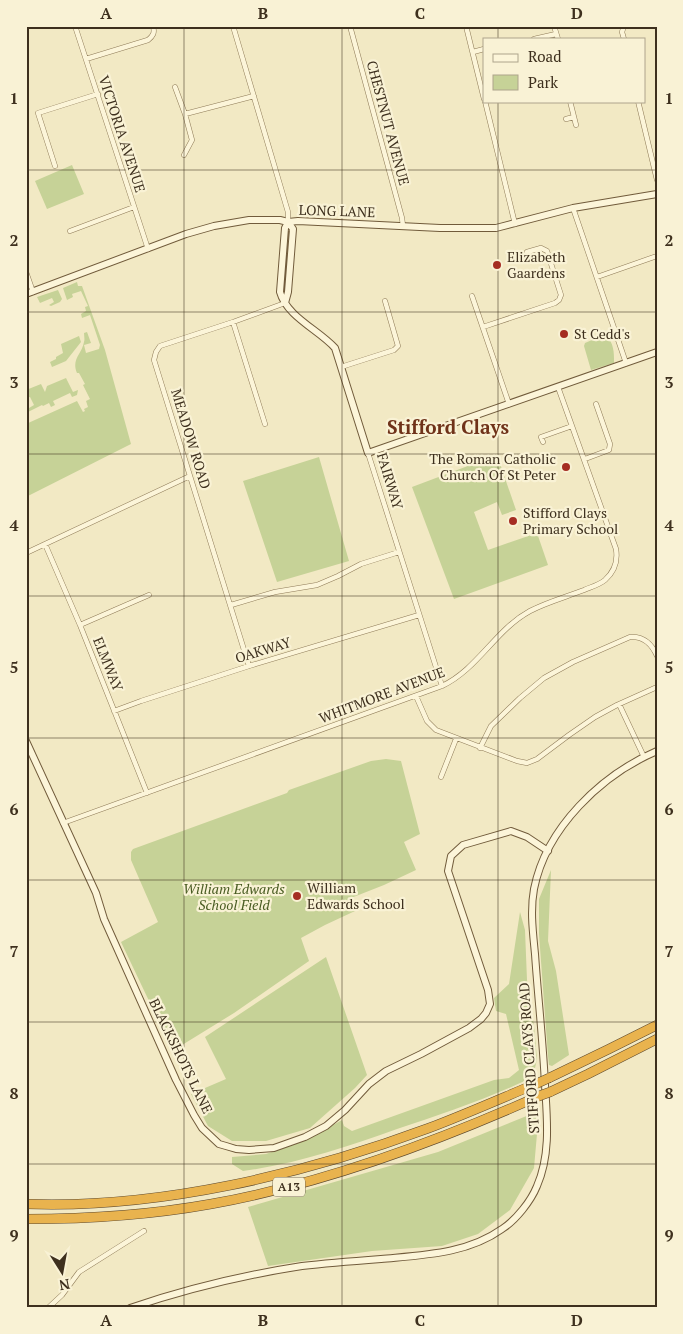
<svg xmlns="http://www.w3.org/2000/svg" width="683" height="1334" font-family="'PT Serif',serif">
<rect width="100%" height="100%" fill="#f2e9c4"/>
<!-- green -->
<path fill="#c6d297" d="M72 165 84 194 47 209 35 181Z
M77 282 78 286H82L105 350 131 444 26 497V424L77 401 83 412 85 411 84 409 88 407 86 401 90 399 83 385 85 384 79 373H77C71 359 82 354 84 342 85 339 84 336 84 333L87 332 91 343 84 345 86 353 99 349 100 345 90 315 82 318 81 314 86 311 85 307 88 306 81 291 72 294 73 297 67 300 63 288Z
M58 290 62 299 60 302 51 306 49 305 54 302 52 298 40 303 37 297Z
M606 334C614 345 614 351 614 363L591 370 584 346 585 343Z
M79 336 81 342 66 361 52 367 50 362 56 359V357L63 353 61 344Z
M66 378 73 392 78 390 77 395 72 397 70 393 53 401 55 405 51 407 49 403 43 406 42 405 26 413 29 410V408L34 405 30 397 26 398V390L41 384 45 392 47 386Z
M497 455 516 510 502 515 497 502 474 512 488 550 537 533 548 565 454 599 412 487Z
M319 457 349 561 277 582 243 481Z
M386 759 401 761 420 834 404 842 416 870 384 885 351 898 355 911 325 925 301 938 309 961 234 1013 174 1050 169 1043 121 942 158 922 131 860V852L133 849 287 793 289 790 371 761Z
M551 870 548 941 556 971 569 1055 552 1066 549 1065 548 1056 539 934V899Z
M520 912 525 930 527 980 534 1026 537 1059 533 1077C490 1098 443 1114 397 1129 347 1147 296 1164 243 1171L232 1164V1157L266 1154 308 1139 342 1120 344 1126 352 1131 494 1080 509 1078 519 1070 506 1014 496 1011 494 998 509 984Z
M326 957 367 1075 355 1088 310 1128 266 1141H232L208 1126 191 1094 226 1079 205 1037Z
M539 1111 534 1168 510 1210 478 1234 442 1246 372 1251 268 1266 248 1207 438 1152Z"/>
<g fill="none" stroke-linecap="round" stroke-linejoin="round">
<defs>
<path id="street" d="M75 26 148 249
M233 26 288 212V222
M350 26 402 218 403 226
M466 26 484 99
M554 26 558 39
M624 26 622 32 624 39
M534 39 556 34
M473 52 484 49
M86 59 148 40C153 36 155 33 153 26
M175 87 185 114
M485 101 515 224
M570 101 576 125
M638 101 657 180
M566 119 574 117
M184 155 192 140 185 114 254 96
M55 166 38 113 98 94
M573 208 626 363
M70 231 134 207
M26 272 33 292
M597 277 657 256
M472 296 509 404
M233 322 265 424
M483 327 555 303 559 300 561 295 547 251 541 248 527 252
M341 367 394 350 398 346 385 301
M543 442 541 437 572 426
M368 453 442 686
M585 459 609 450 610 444 596 404
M45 544 80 625 147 793
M26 553 190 476
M231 605 275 592 317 585 338 576 361 564 399 552
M80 625 149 595
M249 666 154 360 156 352 160 346 233 322 285 303
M416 696 427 721 436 730 517 761 527 763 537 759 569 735 595 717 617 705 657 687
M619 704 644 757
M114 711 141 701 249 666 419 615
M480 748 491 726 520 698 544 678 573 662 630 637C643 636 652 644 657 656
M441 777 456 739
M63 823 442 686C478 669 495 630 530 611 547 602 566 597 584 590 591 587 599 585 605 580 614 572 618 561 616 549L558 387
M48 1308 62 1295 79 1272 144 1231"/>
<path id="secondary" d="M288 222 285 228 280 292C287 317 319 330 335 348L368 453 657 352
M26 294 186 234 214 226 249 220H280L288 222 298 221 440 228H496L573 208 657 194
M285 303 288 292 293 229 288 222
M26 741 96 893 104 919 176 1080 194 1115 202 1128 219 1144 226 1146 236 1149 249 1150 274 1148 305 1137 326 1126 345 1110 369 1084 386 1071 421 1054 469 1028 481 1019 486 1013 490 1004 488 990 448 871 451 856 463 845 511 831 527 837 548 851
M130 1308C186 1289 244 1275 302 1266 329 1263 355 1261 381 1259 423 1255 467 1254 502 1229 516 1220 531 1201 537 1186 551 1154 547 1118 545 1085 543 1041 538 998 535 954 533 933 530 911 534 889 546 828 601 775 657 751"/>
<path id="highway" d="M549 1078 609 1049 657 1025
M550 1092 588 1074 657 1039
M26 1204C159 1209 305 1174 429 1128 466 1114 502 1098 538 1083
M26 1219C88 1219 150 1215 211 1204 323 1184 436 1142 539 1096"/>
</defs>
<!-- street casing -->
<use href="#street" stroke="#8f7b58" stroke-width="5.5"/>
<!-- secondary casing -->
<use href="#secondary" stroke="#715b3b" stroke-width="8"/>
<!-- highway casing -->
<use href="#highway" stroke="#5d482d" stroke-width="10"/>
<!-- street -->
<use href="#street" stroke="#fcf5d9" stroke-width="4.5"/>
<!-- secondary -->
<use href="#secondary" stroke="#fcf5d9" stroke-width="6"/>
<!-- highway -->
<use href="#highway" stroke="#e9b34e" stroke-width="9"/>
<defs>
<path id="highway-bridge" d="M538 1083 549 1078
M539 1096 550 1092"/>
</defs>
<!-- highway-bridge casing -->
<use href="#highway-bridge" stroke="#5d482d" stroke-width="10" stroke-linecap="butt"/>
<!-- highway-bridge -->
<use href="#highway-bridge" stroke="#e9b34e" stroke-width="9"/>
</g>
<!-- grid -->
<path fill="none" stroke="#3e301e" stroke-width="1" stroke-opacity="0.55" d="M184 26V1308M342 26V1308M498 26V39M498 101V1308M26 170H657M26 312H657M26 454H657M26 596H657M26 738H657M26 880H657M26 1022H657M26 1164H657"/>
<!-- markers -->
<g fill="#a52d22" stroke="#f9f2d5" stroke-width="2">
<circle cx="497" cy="265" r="5"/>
<circle cx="564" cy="334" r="5"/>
<circle cx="566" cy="467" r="5"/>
<circle cx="513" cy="521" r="5"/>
<circle cx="297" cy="896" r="5"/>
</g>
<g text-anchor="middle" stroke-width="4.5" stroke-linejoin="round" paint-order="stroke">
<!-- shield labels -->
<rect fill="#f9f2d5" stroke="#766a55" stroke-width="1" x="273" y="1177.5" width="32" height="19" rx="4"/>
<g font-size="12" font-weight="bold" fill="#3e301e">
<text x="289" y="1191">A13</text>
</g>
<!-- street labels -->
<g font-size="14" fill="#3e301e" stroke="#f9f2d5">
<text transform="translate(388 123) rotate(75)" y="5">CHESTNUT AVENUE</text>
<text transform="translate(122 134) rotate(72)" y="5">VICTORIA AVENUE</text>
<text transform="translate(337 211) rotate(2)" y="5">LONG LANE</text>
<text transform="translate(191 439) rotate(73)" y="5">MEADOW ROAD</text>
<text transform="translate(390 481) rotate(73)" y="5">FAIRWAY</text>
<text transform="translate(263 650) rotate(-17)" y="5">OAKWAY</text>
<text transform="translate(108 664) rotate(68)" y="5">ELMWAY</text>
<text transform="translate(382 695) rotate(-21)" y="5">WHITMORE AVENUE</text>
<text transform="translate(181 1056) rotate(64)" y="5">BLACKSHOTS LANE</text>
<text transform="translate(529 1058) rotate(-94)" y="5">STIFFORD CLAYS ROAD</text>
</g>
<!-- poi labels -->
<g font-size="14" fill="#3e301e" stroke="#f9f2d5" text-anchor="start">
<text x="507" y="262">Elizabeth<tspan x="507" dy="16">Gaardens</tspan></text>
<text x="574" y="339">St Cedd's</text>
<text x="556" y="464" text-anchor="end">The Roman Catholic<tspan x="556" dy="16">Church Of St Peter</tspan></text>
<text x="523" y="518">Stifford Clays<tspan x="523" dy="16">Primary School</tspan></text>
<text x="307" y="893">William<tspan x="307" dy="16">Edwards School</tspan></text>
</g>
<!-- park labels -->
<g font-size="14" font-style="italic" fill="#495c22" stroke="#f9f2d5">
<text x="234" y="894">William Edwards<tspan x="234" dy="16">School Field</tspan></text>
</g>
<!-- district labels -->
<g font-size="19" font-weight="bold" fill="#6f3219" stroke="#f9f2d5">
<text x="448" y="434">Stifford Clays</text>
</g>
</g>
<!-- border -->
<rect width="683" height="1334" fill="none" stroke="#f9f2d5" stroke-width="55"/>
<!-- legend -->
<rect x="483" y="38" width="162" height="65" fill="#f9f2d5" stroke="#aea48c"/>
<rect x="493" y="54" width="25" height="8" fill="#fcf5d9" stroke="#aea48c"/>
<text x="528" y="62" font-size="15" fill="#3e301e">Road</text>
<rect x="493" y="75" width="25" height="15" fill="#c6d297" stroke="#aea48c"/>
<text x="528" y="88" font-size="15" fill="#3e301e">Park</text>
<!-- north arrow -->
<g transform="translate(62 1272) rotate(169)" stroke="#f9f2d5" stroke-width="4" paint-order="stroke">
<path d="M0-4L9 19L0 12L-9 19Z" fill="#3e301e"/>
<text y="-8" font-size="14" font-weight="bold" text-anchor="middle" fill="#3e301e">N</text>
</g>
<rect x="28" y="28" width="628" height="1278" fill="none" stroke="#3e301e" stroke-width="2"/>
<g font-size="16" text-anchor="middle" font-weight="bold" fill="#3e301e">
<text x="106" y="19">A</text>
<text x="263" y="19">B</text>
<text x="420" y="19">C</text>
<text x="577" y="19">D</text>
<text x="14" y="104">1</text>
<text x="669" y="104">1</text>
<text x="14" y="246">2</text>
<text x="669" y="246">2</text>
<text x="14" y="388">3</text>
<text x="669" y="388">3</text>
<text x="14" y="531">4</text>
<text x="669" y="531">4</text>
<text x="14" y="673">5</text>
<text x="669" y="673">5</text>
<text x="14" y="815">6</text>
<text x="669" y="815">6</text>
<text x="14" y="957">7</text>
<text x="669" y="957">7</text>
<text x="14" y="1099">8</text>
<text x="669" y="1099">8</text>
<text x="14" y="1241">9</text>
<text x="669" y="1241">9</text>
<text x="106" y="1326">A</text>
<text x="263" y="1326">B</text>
<text x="420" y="1326">C</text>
<text x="577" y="1326">D</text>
</g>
</svg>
